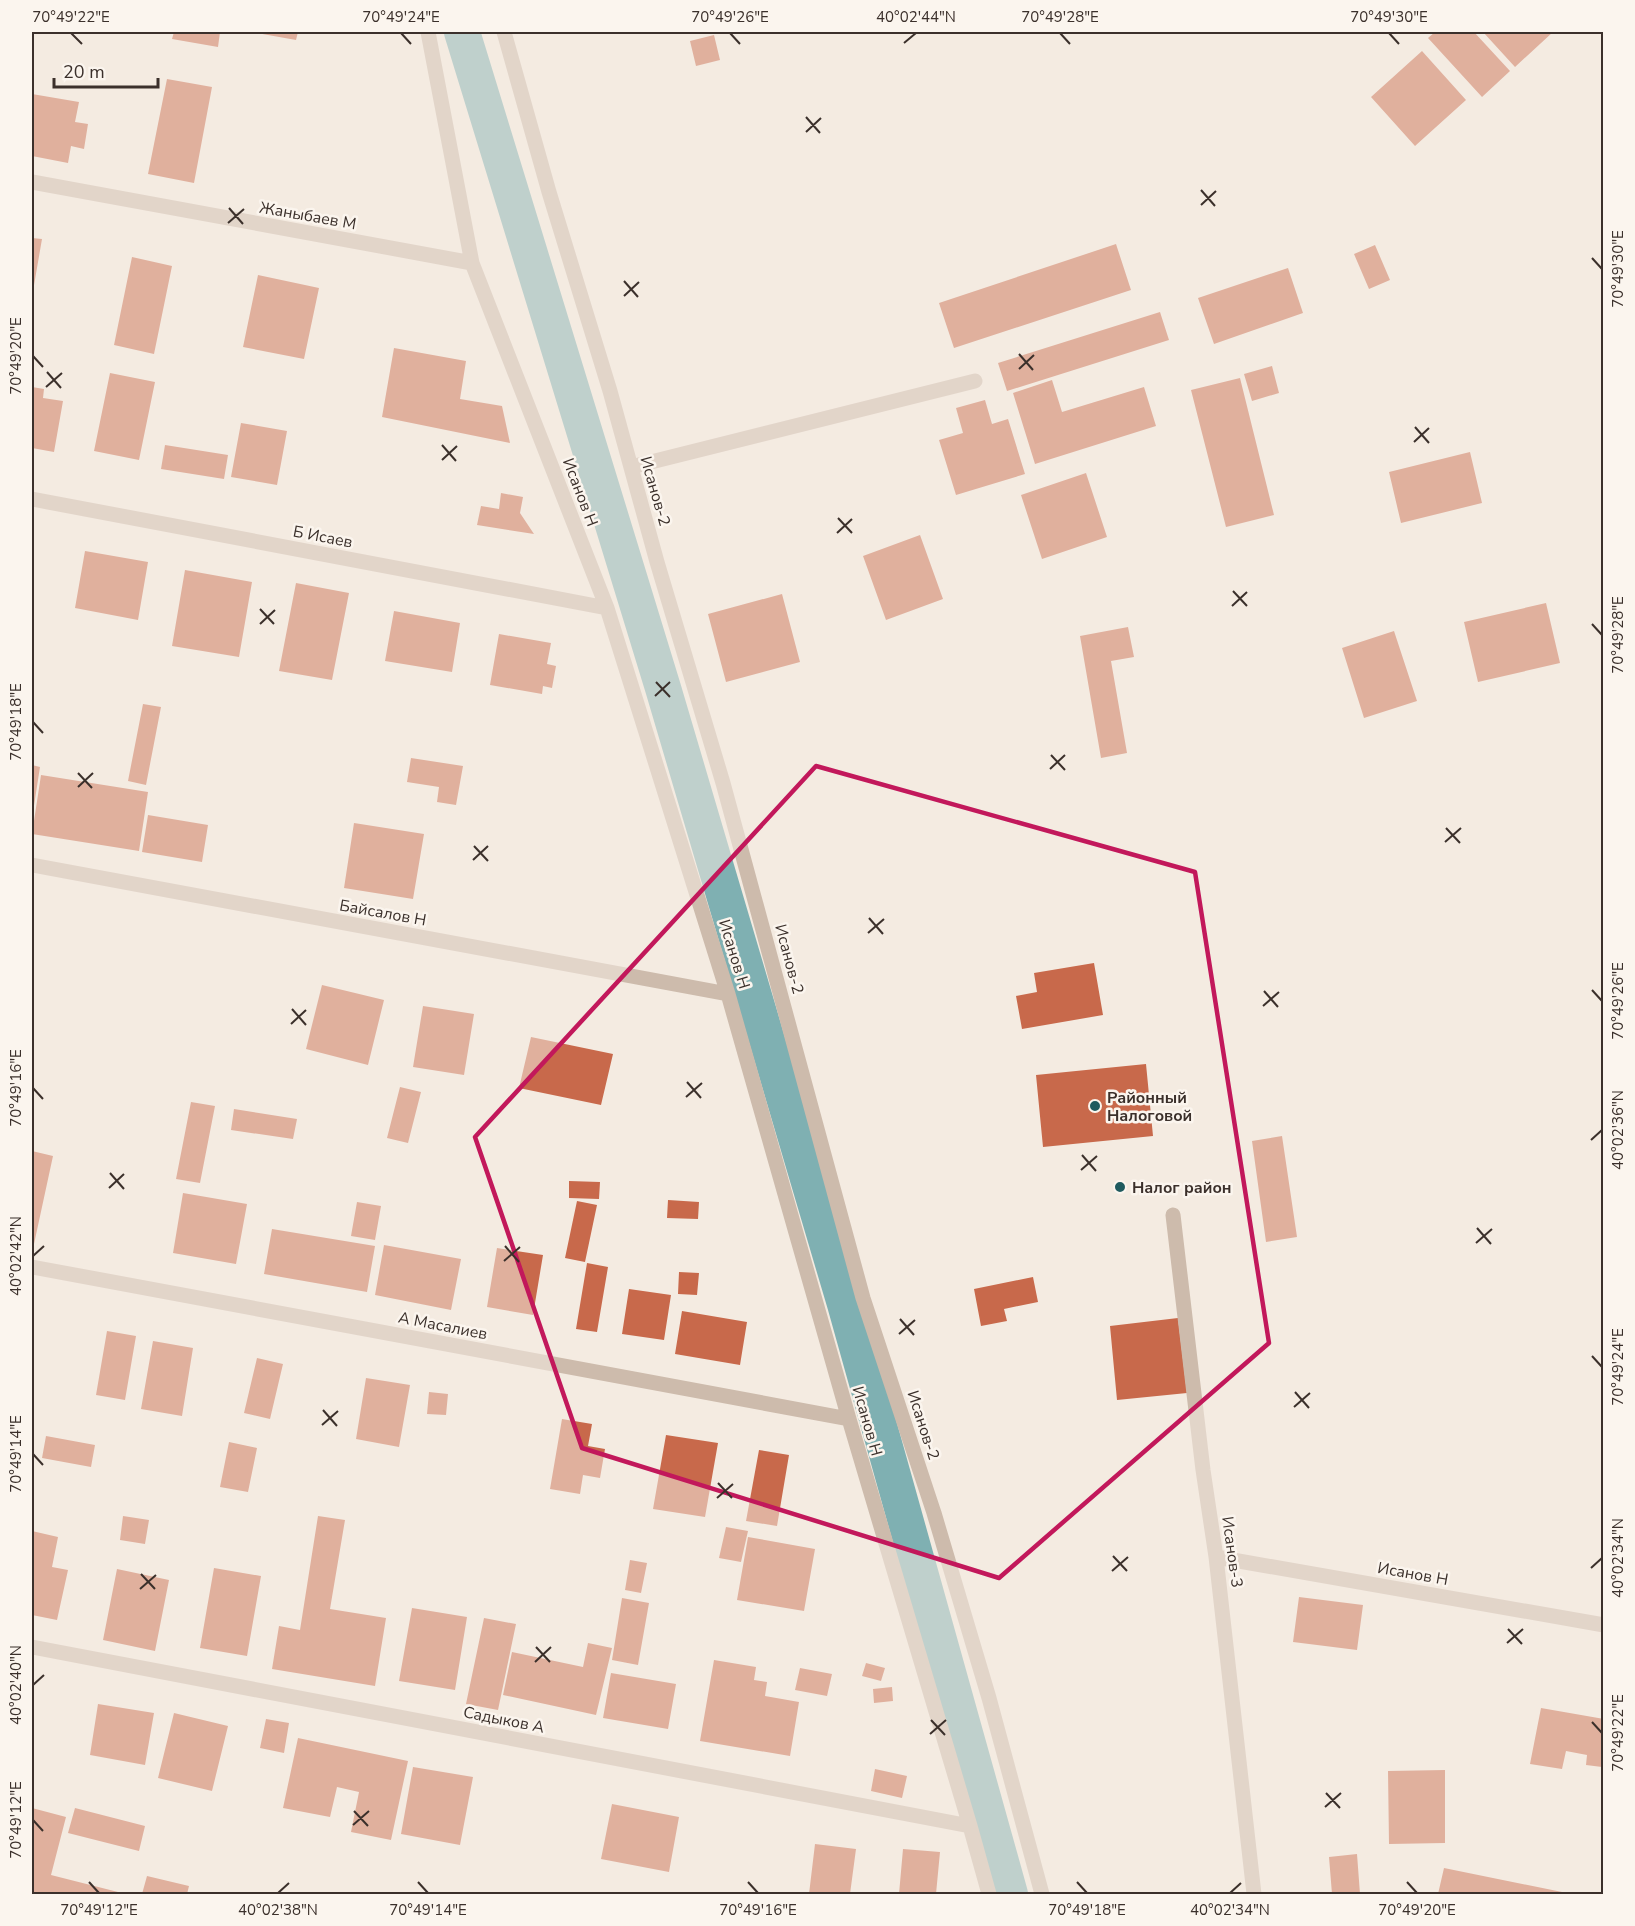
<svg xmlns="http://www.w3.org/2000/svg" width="1635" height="1926" font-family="'Nunito Sans',sans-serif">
<rect width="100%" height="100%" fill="#f4ebe1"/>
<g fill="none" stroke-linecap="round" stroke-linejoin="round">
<!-- canal -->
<path stroke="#7fb0b2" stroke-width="36" d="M462 32 663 688 845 1304 1010 1894"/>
</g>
<!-- building -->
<path fill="#c8694b" d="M174 32H220L218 47 172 39Z
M251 32H298L296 40Z
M1435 32H1474L1510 71 1482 97 1428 38Z
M1483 32H1553L1515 67Z
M714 35 720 60 696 66 690 41Z
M1422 51 1466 100 1415 146 1371 97Z
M167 79 212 87 194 183 148 174Z
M32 94 79 102 75 122 88 124 84 149 71 146 68 163 32 156Z
M32 238 42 239 33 291 32 290Z
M1116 244 1131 290 954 348 939 303Z
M1375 245 1390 280 1369 289 1354 254Z
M132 257 172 266 154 354 114 345Z
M1288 268 1303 313 1214 344 1198 298Z
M258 275 319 288 304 359 243 347Z
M1160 312 1169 340 1007 391 998 363Z
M394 348 466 361 460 399 502 406 510 443 382 417Z
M1272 366 1279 393 1252 401 1244 374Z
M110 373 155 382 139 460 94 451Z
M1240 378 1274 515 1226 527 1191 390Z
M1052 380 1062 412 1144 387 1156 426 1035 464 1013 393Z
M32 387 44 389 43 398 63 401 54 452 32 448Z
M985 400 992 424 1008 419 1025 474 956 495 939 440 963 433 956 408Z
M241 423 287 431 277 485 231 477Z
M165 445 228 455 224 479 161 469Z
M1470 452 1482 503 1401 523 1389 472Z
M1086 473 1107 537 1042 559 1021 495Z
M501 493 523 497 520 513 534 534 477 525 481 506 499 509Z
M920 535 943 599 886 620 863 556Z
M85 551 148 562 138 620 75 608Z
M185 570 252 582 239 657 172 646Z
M296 583 349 593 332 680 279 671Z
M782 594 800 662 726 682 708 614Z
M1546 603 1560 663 1478 682 1464 622Z
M394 611 460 623 452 672 385 661Z
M1128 627 1134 657 1111 661 1127 753 1101 758 1080 636Z
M1394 631 1417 701 1364 718 1342 648Z
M499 634 551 643 547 664 556 666 552 688 543 686 542 694 490 685Z
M143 704 161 707 146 785 128 781Z
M411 758 463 766 456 805 437 802 439 787 407 782Z
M32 765 40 767 33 812H32Z
M41 775 148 792 139 851 32 834Z
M148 815 208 825 202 862 142 852Z
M354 823 424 834 413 899 344 888Z
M1094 963 1103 1015 1022 1029 1016 996 1037 992 1034 973Z
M322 985 384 1000 368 1065 306 1049Z
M423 1006 474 1014 464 1075 413 1067Z
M531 1037 613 1054 601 1105 519 1088Z
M1146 1064 1153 1136 1043 1147 1036 1075Z
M400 1087 421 1092 408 1143 387 1138Z
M191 1102 215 1106 200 1183 176 1179Z
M234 1109 297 1119 293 1139 231 1130Z
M1282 1136 1297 1237 1266 1242 1252 1141Z
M32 1151 53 1156 34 1244 32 1243Z
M569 1181 600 1182 599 1199 569 1198Z
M183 1193 247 1204 236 1264 173 1253Z
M668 1200 699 1202 698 1219 667 1218Z
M577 1201 597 1205 585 1262 565 1258Z
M357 1202 381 1206 375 1240 351 1236Z
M272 1229 375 1246 367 1292 264 1274Z
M384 1245 461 1259 451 1310 375 1295Z
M497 1248 543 1255 533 1315 487 1307Z
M587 1263 608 1267 597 1332 576 1329Z
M679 1272 699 1273 697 1295 678 1294Z
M1033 1277 1038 1302 1004 1309 1007 1321 981 1326 974 1289Z
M629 1289 671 1295 664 1340 622 1334Z
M682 1311 747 1322 740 1365 675 1354Z
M1178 1318 1187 1393 1117 1400 1110 1326Z
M107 1331 136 1336 125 1400 96 1395Z
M153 1341 193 1348 182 1416 141 1409Z
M257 1358 283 1364 270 1419 244 1413Z
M366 1378 410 1385 399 1447 356 1439Z
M429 1392 448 1394 446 1415 427 1414Z
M562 1419 592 1424 588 1446 605 1449 600 1478 583 1475 580 1494 550 1489Z
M666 1435 718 1443 705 1517 653 1509Z
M46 1436 95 1445 91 1467 42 1458Z
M229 1442 257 1448 248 1492 220 1487Z
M759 1450 789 1455 777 1526 746 1521Z
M123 1516 149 1520 145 1544 120 1540Z
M318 1516 345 1520 330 1609 386 1618 375 1686 272 1669 279 1626 300 1630Z
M726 1527 748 1531 741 1562 719 1558Z
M32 1531 58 1537 52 1567 68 1570 57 1620 32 1615Z
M748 1537 815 1549 804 1611 737 1600Z
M630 1560 647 1563 641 1593 625 1590Z
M214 1568 261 1576 247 1656 200 1648Z
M117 1569 169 1580 155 1651 103 1640Z
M1299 1597 1363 1605 1357 1650 1293 1642Z
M622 1598 649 1603 638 1665 612 1660Z
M412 1608 467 1617 455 1690 399 1681Z
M484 1618 516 1624 498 1710 466 1704Z
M588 1643 612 1648 596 1715 503 1695 512 1652 583 1667Z
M714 1660 756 1667 754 1680 767 1682 765 1696 799 1702 790 1756 700 1741Z
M866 1663 885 1668 881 1681 862 1676Z
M800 1668 832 1674 827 1696 795 1690Z
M611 1673 676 1684 668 1729 603 1718Z
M892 1687 893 1701 874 1703 873 1689Z
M98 1704 154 1713 145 1765 90 1755Z
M1541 1708 1604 1719 1602 1767 1586 1765 1587 1755 1566 1751 1562 1769 1530 1764Z
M174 1713 228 1726 212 1791 158 1778Z
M266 1719 289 1723 284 1753 260 1748Z
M298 1738 408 1761 391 1840 351 1832 359 1792 337 1787 330 1817 283 1808Z
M413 1767 473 1777 460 1845 401 1834Z
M875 1769 907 1776 902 1798 871 1791Z
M1445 1770V1843L1389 1844 1388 1771Z
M612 1804 679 1817 669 1872 601 1859Z
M32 1808 66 1817 51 1875 118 1892 117 1894H32Z
M75 1808 145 1826 139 1851 68 1833Z
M815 1844 856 1849 850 1894H809Z
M903 1849 940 1852 936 1894H899Z
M1357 1854 1360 1894H1332L1329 1857Z
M1444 1868 1567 1893V1894H1438Z
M147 1876 189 1886 187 1894H142Z"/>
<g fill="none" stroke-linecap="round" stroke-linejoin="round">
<!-- street -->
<path stroke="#cdbbac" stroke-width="15" d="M428 32 472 263 607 608 728 994 849 1419 970 1826 989 1894
M504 32 549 192 610 391 657 562 723 783 863 1298 934 1513 989 1698 1042 1894
M32 182 472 263
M631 467 975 381
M32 499 607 608
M32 865 728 994
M1173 1215 1203 1470 1216 1557 1254 1894
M32 1267 849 1419
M1216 1557 1604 1625
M32 1647 970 1826"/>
</g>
<!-- marked area -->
<path d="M0 0H1635V1926H0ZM816 766 1195 872 1269 1343 999 1578 582 1448 475 1137Z" fill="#f4ebe1" fill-opacity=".55" fill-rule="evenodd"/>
<path fill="none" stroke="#c2185b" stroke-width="4.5" stroke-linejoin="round" d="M816 766 1195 872 1269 1343 999 1578 582 1448 475 1137Z"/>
<!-- ticks -->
<path fill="none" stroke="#3b302b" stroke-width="2" d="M71 33 82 44M401 33 411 44M730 33 740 44M1060 33 1070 44M1389 33 1399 44M904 43 916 33M806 117 820 133M806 132 821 118M1201 190 1215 206M1201 205 1216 191M229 208 243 224M228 223 244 209M1592 258 1602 269M624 281 638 297M624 296 639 282M1019 354 1033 370M33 356 43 367M1019 369 1034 355M47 372 61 388M46 387 62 373M1415 427 1429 443M1414 442 1429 428M442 445 456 461M442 460 457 446M838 518 852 533M837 533 852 519M1233 591 1247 606M1232 606 1247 592M260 609 274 624M260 624 275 610M1592 624 1602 635M656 682 670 697M655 696 670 682M33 722 43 733M1051 755 1065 770M1050 769 1065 755M78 773 92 788M78 787 93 773M1446 828 1460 843M1445 842 1461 828M474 846 488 861M473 860 488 846M869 918 883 934M868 933 884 919M1592 990 1602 1001M1264 991 1278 1007M1263 1006 1279 992M292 1009 306 1025M291 1024 306 1010M687 1082 701 1098M33 1088 43 1099M686 1097 702 1083M1591 1140 1602 1130M1082 1155 1096 1171M1081 1170 1097 1156M110 1173 124 1189M109 1188 124 1174M1477 1228 1491 1244M1476 1243 1492 1229M505 1246 519 1262M33 1256 44 1246M504 1261 520 1247M900 1319 914 1335M899 1334 915 1320M1592 1356 1602 1367M1295 1392 1309 1408M1294 1407 1310 1393M323 1410 337 1426M322 1425 338 1411M33 1454 43 1465M718 1483 732 1498M717 1498 733 1484M1113 1556 1127 1571M1591 1568 1602 1558M1112 1571 1128 1557M141 1574 155 1589M140 1589 156 1575M1508 1629 1522 1644M1507 1643 1523 1629M536 1647 550 1662M535 1662 551 1647M33 1685 44 1675M931 1720 945 1735M1592 1722 1602 1733M930 1734 946 1720M1326 1793 1340 1808M1325 1807 1341 1793M354 1811 368 1826M33 1820 43 1831M353 1825 369 1811M89 1882 99 1893M418 1882 428 1893M748 1882 758 1893M1077 1882 1087 1893M1407 1882 1417 1893M278 1893 289 1883M1230 1893 1241 1883"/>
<!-- markers -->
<g fill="#1f5a5e" stroke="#fbf5ee" stroke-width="2">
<circle cx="1095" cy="1106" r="6"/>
<circle cx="1120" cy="1187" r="6"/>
</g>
<g text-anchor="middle" stroke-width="5" stroke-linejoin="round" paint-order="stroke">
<!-- street labels -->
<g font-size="16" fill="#3b302b" stroke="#fbf5ee">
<text transform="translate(308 215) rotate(10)" y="6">Жаныбаев М</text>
<text transform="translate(656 491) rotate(74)" y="6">Исанов-2</text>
<text transform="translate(581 492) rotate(69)" y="6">Исанов Н</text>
<text transform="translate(323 536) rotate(11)" y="6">Б Исаев</text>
<text transform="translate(383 912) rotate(10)" y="6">Байсалов Н</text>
<text transform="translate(735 954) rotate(73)" y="6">Исанов Н</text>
<text transform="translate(790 959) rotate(75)" y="6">Исанов-2</text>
<text transform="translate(443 1325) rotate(11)" y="6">А Масалиев</text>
<text transform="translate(868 1421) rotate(74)" y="6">Исанов Н</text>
<text transform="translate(924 1425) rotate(72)" y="6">Исанов-2</text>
<text transform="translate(1233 1552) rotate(82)" y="6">Исанов-3</text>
<text transform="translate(1413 1573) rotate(10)" y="6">Исанов Н</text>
<text transform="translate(504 1719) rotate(11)" y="6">Садыков А</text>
</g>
<!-- poi labels -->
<g font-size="16" font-weight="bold" fill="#3b302b" stroke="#fbf5ee" text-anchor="start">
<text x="1107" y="1103">Районный<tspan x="1107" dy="18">Налоговой</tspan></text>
<text x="1132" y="1193">Налог район</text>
</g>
</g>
<!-- border -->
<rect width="1635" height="1926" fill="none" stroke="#fbf5ee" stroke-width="66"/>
<!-- scale -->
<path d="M54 78v9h104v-9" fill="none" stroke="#3b302b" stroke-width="3"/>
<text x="63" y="78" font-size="18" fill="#3b302b" stroke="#fbf5ee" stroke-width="4.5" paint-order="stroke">20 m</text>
<rect x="33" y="33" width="1569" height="1860" fill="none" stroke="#3b302b" stroke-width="2"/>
<g font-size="15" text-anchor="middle" fill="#3b302b">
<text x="71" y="22">70°49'22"E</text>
<text x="401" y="22">70°49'24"E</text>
<text x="730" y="22">70°49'26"E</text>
<text x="916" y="22">40°02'44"N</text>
<text x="1060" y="22">70°49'28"E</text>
<text x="1389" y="22">70°49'30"E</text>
<text transform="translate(1618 269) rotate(-90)" y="5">70°49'30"E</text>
<text transform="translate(16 356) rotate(-90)" y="5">70°49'20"E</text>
<text transform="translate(1618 635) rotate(-90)" y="5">70°49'28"E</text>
<text transform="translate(16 722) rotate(-90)" y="5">70°49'18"E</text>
<text transform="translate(1618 1001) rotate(-90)" y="5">70°49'26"E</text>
<text transform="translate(16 1088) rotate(-90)" y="5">70°49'16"E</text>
<text transform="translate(1618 1130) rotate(-90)" y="5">40°02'36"N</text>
<text transform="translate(16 1256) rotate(-90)" y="5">40°02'42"N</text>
<text transform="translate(1618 1367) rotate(-90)" y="5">70°49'24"E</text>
<text transform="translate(16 1454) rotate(-90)" y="5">70°49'14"E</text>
<text transform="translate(1618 1558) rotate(-90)" y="5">40°02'34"N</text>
<text transform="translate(16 1685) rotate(-90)" y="5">40°02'40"N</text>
<text transform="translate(1618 1733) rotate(-90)" y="5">70°49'22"E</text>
<text transform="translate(16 1820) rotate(-90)" y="5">70°49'12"E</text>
<text x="99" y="1915">70°49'12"E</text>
<text x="278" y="1915">40°02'38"N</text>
<text x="428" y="1915">70°49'14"E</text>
<text x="758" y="1915">70°49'16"E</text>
<text x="1087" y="1915">70°49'18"E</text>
<text x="1230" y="1915">40°02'34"N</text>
<text x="1417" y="1915">70°49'20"E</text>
</g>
</svg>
